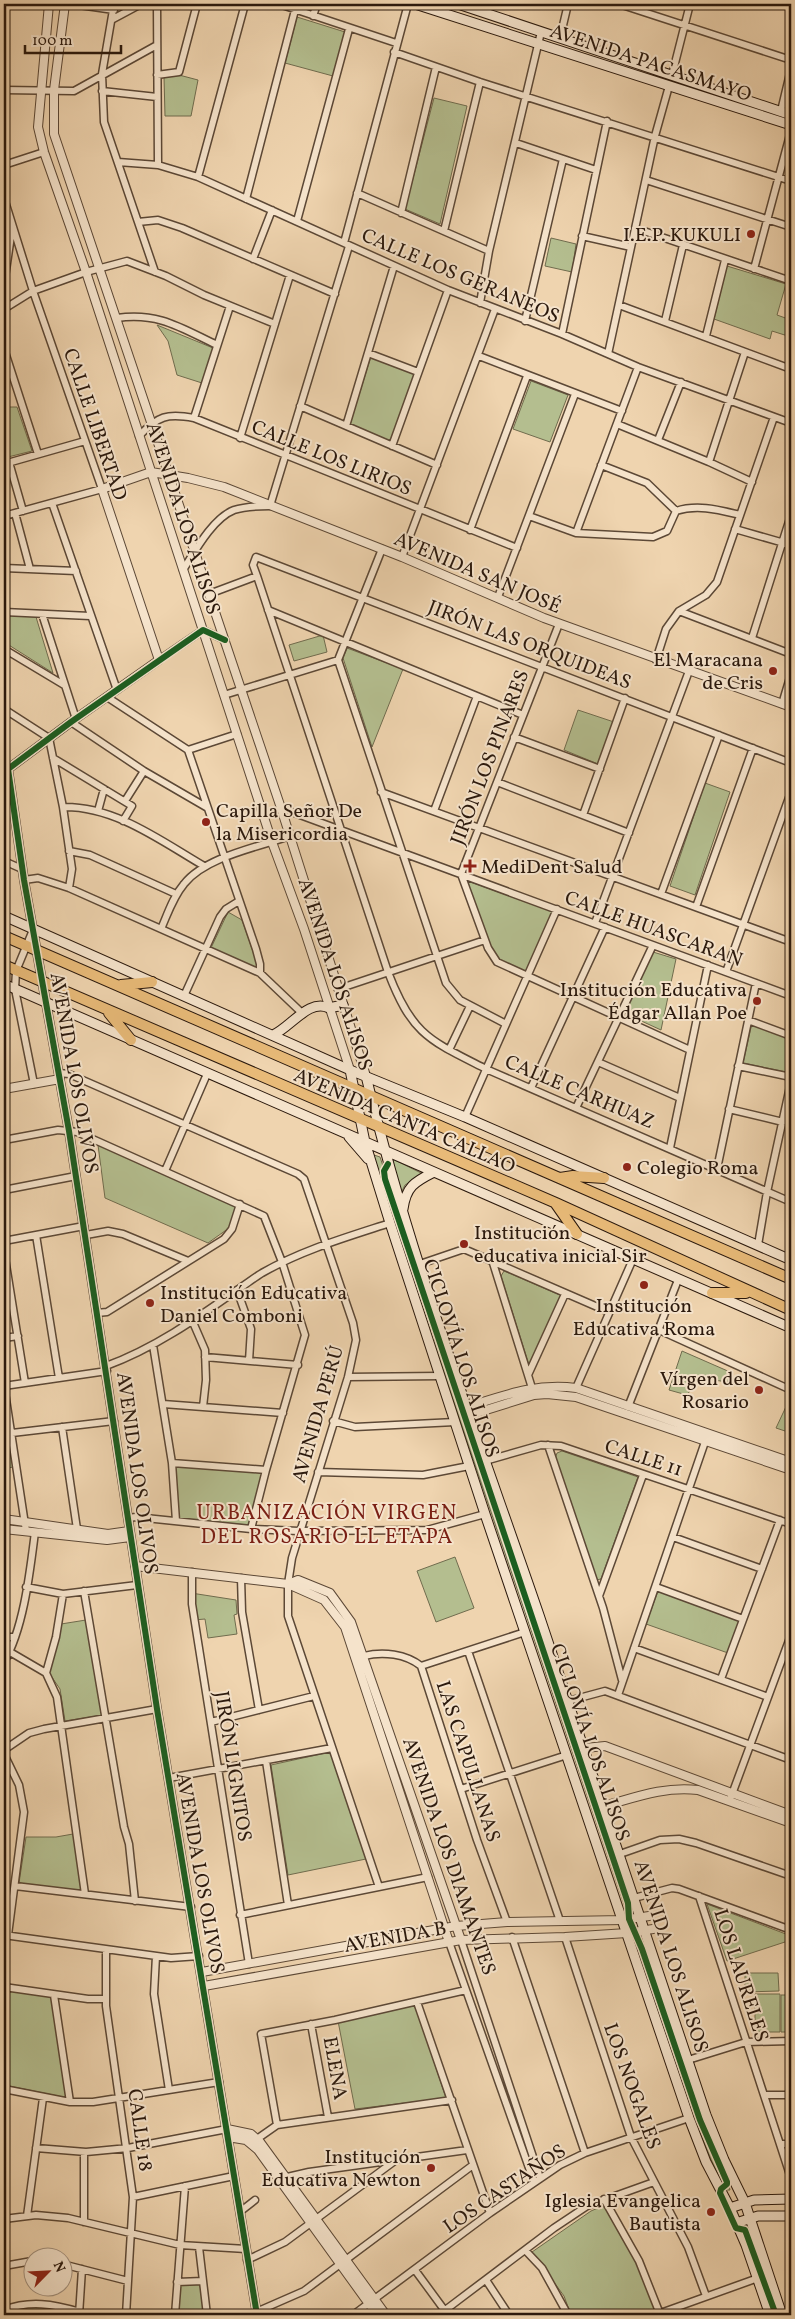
<svg xmlns="http://www.w3.org/2000/svg" width="795" height="2319" font-family="Vollkorn,serif">
<rect width="100%" height="100%" fill="#efd4af"/>
<filter id="stains"><feTurbulence type="fractalNoise" baseFrequency=".004" numOctaves="4"/><feColorMatrix values="0 0 0 0 .2 0 0 0 0 .09 0 0 0 0 .02 0 0 0 .5 -.17"/></filter>
<radialGradient id="worn" r=".72"><stop offset=".6" stop-color="#630" stop-opacity="0"/><stop offset="1" stop-color="#630" stop-opacity=".3"/></radialGradient>
<!-- green -->
<path fill="#b4be8f" stroke="#706c4e" d="M297 17 345 32 333 76 285 63Z
M179 75 198 80 191 116H165L164 77Z
M434 98 467 106 440 224 405 209Z
M551 238 576 244 572 272 545 266Z
M727 266 786 284 777 315 791 320V337L772 331 770 339 714 319Z
M157 325 213 348 202 383 177 375 168 341Z
M372 353 417 369 390 442 350 424Z
M531 381 568 395 550 442 513 429Z
M4 407H17L32 451 4 458Z
M4 615 36 617 53 673 4 642Z
M323 635 327 652 294 661 289 645Z
M347 648 403 669 372 747 343 658Z
M578 710 614 722 598 764 564 750Z
M705 783 730 792 695 895 670 886Z
M465 880 554 912 526 973 498 960 493 955Z
M228 912 242 920 257 963V968L211 948Z
M653 952 676 959 661 1030 624 1013Z
M752 1023 791 1037V1073L743 1063Z
M98 1145 237 1206 229 1228 208 1243 105 1198Z
M371 1154 380 1157 436 1325 430 1330Z
M391 1158 423 1174 405 1185 400 1195Z
M504 1271 562 1296 529 1365 501 1276Z
M441 1337 633 1911 627 1913 433 1341Z
M682 1351 730 1372 728 1382 699 1378 687 1395 669 1390Z
M791 1396V1433L776 1428Z
M562 1451 638 1477 601 1579 596 1580 555 1459 557 1453Z
M10 1452 13 1467 4 1469V1453Z
M175 1466 262 1473 249 1525 179 1519Z
M455 1557 474 1608 436 1622 417 1571Z
M658 1591 740 1620 728 1653 646 1624Z
M191 1593 236 1600 237 1614 234 1615 237 1634 208 1638 205 1619 194 1620Z
M86 1620 103 1715 65 1721 60 1689 49 1673 61 1624Z
M330 1752 366 1859 288 1875 271 1765Z
M73 1834 82 1891 19 1883 26 1837H56Z
M707 1904 791 1936V1940L727 1961Z
M641 1935 703 2116C712 2141 725 2164 730 2190H725C686 2109 661 2022 633 1938Z
M745 1973H778L779 1991 745 1992Z
M8 1990 53 1996 68 2098 4 2085V2024Z
M755 1994H780V2032H755Z
M781 1995H791V2032H781Z
M415 2005 446 2098 355 2109 338 2021Z
M605 2205 641 2270 656 2310 642 2315H571L564 2296 532 2252 591 2211Z
M200 2283 204 2315H179L180 2284Z
M38 2305 77 2313V2315H4L17 2309Z"/>
<g fill="none" stroke-linecap="round" stroke-linejoin="round">
<defs>
<path id="minor" d="M72 4 114 10
M114 4 102 74 104 122 155 272
M157 4 158 165
M279 4 396 43
M619 4 791 60
M782 4 791 6
M313 16 317 4
M113 19 141 4
M560 38 568 4
M394 52 480 82 791 181
M157 75 179 72 197 4
M672 75 690 4
M4 90 74 91 157 45
M102 91 157 97
M781 111 791 69
M516 143 596 170
M118 162 158 165 198 177 448 290 562 334 638 367 791 423
M4 165 44 152
M198 177 245 4
M646 180 791 227
M357 193 489 251
M4 198 33 291 102 489 4 516
M246 199 295 10
M401 213 436 67
M297 221 349 29
M138 222 158 220 182 228 335 294
M635 228 791 281
M444 231 480 82
M582 236 631 247
M344 243 408 4
M253 259 272 210
M754 269 791 131
M4 284 12 229
M480 303 489 251 541 32
M619 305 791 369
M4 309 33 291 86 272 127 261 166 276 204 295 275 324
M117 318C159 312 181 328 217 345
M525 321 563 159
M665 321 683 245
M562 334 607 121
M706 336 725 260
M4 349 38 454
M368 353 418 372
M608 354 655 136 669 86
M479 356 622 411
M300 406 437 465
M194 418 230 306
M617 424 709 462 752 482
M346 426 394 266
M139 436C158 416 167 413 194 418L517 548
M240 438 290 275
M658 440 681 382
M392 446 448 290
M9 462 23 511
M709 462 745 352
M4 464 85 441
M601 465 647 483 676 511
M52 503 117 690
M15 513 30 569
M529 516 576 533 653 537 667 531 676 511C698 504 719 510 740 515
M735 529 791 545
M470 530 527 376
M576 533 638 367
M382 549 338 660 446 983 460 1000 506 1024
M402 557 495 309
M4 568 76 571
M183 570C195 551 213 518 234 510 246 506 258 506 270 506L349 246
M209 594 257 576
M498 597 575 394
M268 610 523 715
M679 611 791 654
M4 612 90 616
M42 614 76 719
M559 624 461 874 488 948 497 962 690 1050
M752 638 791 515
M4 649 64 685
M159 660 203 630 225 640
M656 660 666 629 679 611 706 595 717 582 774 417
M224 695 338 660
M107 697 188 750 256 949 260 964V973
M782 704 791 674
M4 709 49 738 63 807 72 869 69 888
M71 722 144 771 206 807
M514 737 600 769
M188 750 237 734
M53 758 132 806 123 821
M791 763 256 557 253 565 257 576 388 972C412 1035 429 1040 486 1069L791 1202
M497 782 629 833
M381 792 791 942
M125 801 144 771
M63 807C115 806 161 841 204 866
M281 808 791 996
M4 810 12 811
M98 811 104 789
M434 811 477 696
M583 815 625 698
M69 851 90 855 176 894
M4 861 22 869
M24 880 38 878 69 888 260 973 303 1014
M661 894 719 735
M696 907 753 748
M595 923 689 671
M161 929C168 913 173 897 184 884 205 857 258 847 290 836
M33 930 16 971 15 989 34 1084
M726 972 791 792
M338 989 485 940
M184 996 220 917 226 909 239 901
M748 1020 791 1036
M449 1050 470 1006
M598 1062 680 1098
M738 1066 791 1077
M59 1073 69 1074 298 1174 304 1179 353 1323 356 1340 348 1377 292 1558 288 1584V1616L379 1887
M531 1088 605 927
M576 1108 653 945
M729 1109 783 1122
M465 1117 557 909
M4 1140 58 1130 77 1132 264 1216 282 1262 305 1335 266 1470 251 1529
M670 1148 708 965
M717 1169 756 983
M165 1171 207 1074
M4 1190 76 1176
M36 1235 59 1378
M86 1235 108 1231 123 1234 188 1261
M4 1241 84 1226
M758 1245 767 1192 791 1082
M4 1252 25 1383
M493 1263 532 1388
M420 1264 464 1249 609 1312
M237 1290 251 1329 249 1361
M97 1313 107 1312 224 1239 232 1229 240 1204
M192 1320 205 1350 206 1380 203 1407
M659 1330 791 1390
M4 1338 18 1336
M153 1345 172 1463 176 1521
M205 1357 298 1365
M106 1366C153 1349 196 1319 237 1290 246 1284 254 1278 262 1273 302 1250 347 1237 390 1223
M528 1375 565 1294
M348 1377 440 1376
M4 1386 26 1531
M4 1386 107 1371
M576 1388 633 1259
M163 1404 283 1413
M628 1407 678 1280
M333 1421 355 1427 455 1422
M62 1427 77 1529
M12 1433 114 1421
M548 1445 603 1608 622 1680
M485 1461 541 1445 561 1446 791 1524
M172 1463 266 1470
M318 1472 423 1475 469 1466
M128 1518 136 1517 251 1529 299 1531 427 1530 485 1514
M673 1537 762 1569
M192 1572V1604L249 1964
M241 1578 242 1612 259 1710
M26 1587 63 1594 137 1585
M656 1587 743 1619
M84 1591 124 1827 129 1844 135 1901
M599 1596 643 1475
M4 1637H15
M634 1648 768 1697
M468 1651 560 1921
M10 1652 46 1673 57 1697 85 1894
M364 1656C383 1651 406 1654 421 1666L477 1840 507 1922
M4 1662C24 1628 30 1571 35 1532
M421 1666 525 1632
M46 1673 56 1637 63 1594
M721 1679 780 1520
M618 1695 707 1436
M568 1701 605 1691 791 1760
M211 1722 314 1696
M4 1750 29 1733 44 1729 157 1709
M4 1754 19 1785 24 1812 8 1935
M266 1761 288 1905
M169 1778 332 1748
M461 1789 567 1755
M731 1797 791 1635
M620 1854 660 1840 679 1839 696 1843 791 1876
M15 1886 191 1907
M699 1896 791 2178
M634 1898 672 1888 679 1889 791 1930
M240 1915 428 1877
M4 1935 171 1958 199 1956
M512 1937 585 2153
M565 1937 631 2137 688 2247 706 2296
M461 1940 540 2178
M449 1942 534 2182
M106 1950V2006L133 2197 126 2315
M156 1956 154 1994 169 2090
M4 1987 88 1999H106
M54 1995 70 2102
M4 1999 5 1987
M417 2002 490 2213
M311 2024 328 2117
M688 2060 746 2042 791 2041
M4 2089 70 2102H93L219 2082
M765 2095H791
M277 2125 261 2034 335 2020 466 1990
M257 2139 277 2125 452 2100
M781 2144H791
M36 2148 86 2152 128 2148 227 2129
M283 2178 309 2172 467 2150
M133 2197 234 2176
M604 2199 639 2261 660 2314
M241 2211 255 2200
M27 2216 43 2098
M4 2219 36 2215 68 2218 180 2245 246 2249
M84 2222V2152
M199 2247 207 2315
M525 2250 542 2268 568 2315
M247 2260 285 2242 396 2160
M62 2264 128 2281
M4 2266 32 2261
M415 2270 448 2315
M486 2280 509 2315
M177 2282 203 2281
M4 2310C30 2300 53 2304 80 2312
M444 2311 554 2228 587 2206 654 2182
M256 2312 304 2291 473 2165
M79 2315 82 2269
M175 2315 185 2186
M353 2315 490 2213 560 2165 585 2153 689 2118
M655 2315 758 2278"/>
<path id="tertiary" d="M49 4 38 127 44 152 86 272 272 842 304 929 350 1070
M65 4 54 90V134L281 808 366 1076
M4 1089 60 1079
M467 1407C505 1395 536 1383 576 1388L791 1462
M470 1415 534 1395 547 1394 576 1397 791 1470
M4 1519 108 1534 129 1531
M4 1529 107 1540 130 1537
M135 1566 288 1584 324 1600 345 1627 449 1942
M288 1584 298 1580 330 1593 351 1622 461 1940
M585 1748 605 1746 791 1815
M604 1806C636 1797 665 1786 698 1790L791 1823
M202 1972 456 1926 507 1922 623 1920 649 1916
M204 1986 461 1940 565 1937 627 1933 653 1929
M227 2129 251 2134 260 2142 386 2315
M228 2137 246 2140 258 2150 377 2315
M257 2315 157 1709 69 1131 24 880 8 769 71 722 159 660 102 489 151 472 188 478 224 487 402 557 544 618 791 707"/>
<path id="secondary" d="M415 4 791 125
M458 4 791 115
M4 916 350 1070 465 1117 791 1260
M4 984 791 1328
M273 1035C291 1027 309 998 329 1008L343 1005
M350 1070 365 1142 390 1223 485 1514 689 2118 706 2162 730 2208 746 2245 770 2315
M366 1076C410 1260 478 1437 539 1615 596 1781 651 1948 706 2115L724 2160 745 2203 782 2315
M349 1137 368 1159
M403 1209C406 1187 414 1182 434 1172
M730 2208 754 2200 791 2199
M736 2223 758 2216H791"/>
<path id="trunk" d="M4 936 791 1279
M4 965 556 1203 791 1310
M121 985 152 982
M109 1013 131 1040
M560 1178 573 1176 604 1178
M556 1204 577 1234
M712 1293H746"/>
</defs>
<!-- minor casing -->
<use href="#minor" stroke="#5c4836" stroke-width="9"/>
<!-- tertiary casing -->
<use href="#tertiary" stroke="#5c4836" stroke-width="10"/>
<!-- secondary casing -->
<use href="#secondary" stroke="#2b190d" stroke-width="11"/>
<!-- trunk casing -->
<use href="#trunk" stroke="#2b190d" stroke-width="12"/>
<!-- minor -->
<use href="#minor" stroke="#f5e3cb" stroke-width="6"/>
<!-- tertiary -->
<use href="#tertiary" stroke="#f5e3cb" stroke-width="8"/>
<!-- secondary -->
<use href="#secondary" stroke="#f5e3cb" stroke-width="9"/>
<!-- trunk -->
<use href="#trunk" stroke="#e8ba78" stroke-width="10"/>
<defs>
<path id="cycleway" d="M225 640 203 630 71 722 8 769 24 880 69 1131 157 1709 257 2315
M388 1164 384 1171 385 1179 628 1903 629 1919 642 1949 700 2120 727 2182V2184L721 2189 720 2193 736 2228 745 2230 776 2315"/>
</defs>
<!-- cycleway casing -->
<use href="#cycleway" stroke="#f5e3cb" stroke-width="9"/>
<!-- cycleway -->
<use href="#cycleway" stroke="#1b5e20" stroke-width="6"/>
</g>
<!-- markers -->
<g fill="#8f2418" stroke="#f5e3cb" stroke-width="2">
<circle cx="751" cy="234" r="5"/>
<circle cx="773" cy="671" r="5"/>
<circle cx="206" cy="822" r="5"/>
<path d="M467.5 858.5h5v5h5v5h-5v5h-5v-5h-5v-5h5z"/>
<circle cx="757" cy="1001" r="5"/>
<circle cx="627" cy="1167" r="5"/>
<circle cx="464" cy="1244" r="5"/>
<circle cx="644" cy="1285" r="5"/>
<circle cx="150" cy="1303" r="5"/>
<circle cx="759" cy="1390" r="5"/>
<circle cx="431" cy="2168" r="5"/>
<circle cx="711" cy="2212" r="5"/>
</g>
<g text-anchor="middle" stroke-width="4" stroke-linejoin="round" paint-order="stroke">
<!-- street labels -->
<g font-size="20" fill="#2b190d" stroke="#f5e3cb">
<text transform="translate(651 62) rotate(18)" y="7">AVENIDA PACASMAYO</text>
<text transform="translate(461 275) rotate(23)" y="7">CALLE LOS GERANEOS</text>
<text transform="translate(96 424) rotate(71)" y="7">CALLE LIBERTAD</text>
<text transform="translate(332 457) rotate(22)" y="7">CALLE LOS LIRIOS</text>
<text transform="translate(184 518) rotate(72)" y="7">AVENIDA LOS ALISOS</text>
<text transform="translate(478 572) rotate(23)" y="7">AVENIDA SAN JOSÉ</text>
<text transform="translate(530 644) rotate(21)" y="7">JIRÓN LAS ORQUIDEAS</text>
<text transform="translate(489 757) rotate(-69)" y="7">JIRÓN LOS PINARES</text>
<text transform="translate(654 928) rotate(20)" y="7">CALLE HUASCARAN</text>
<text transform="translate(336 974) rotate(72)" y="7">AVENIDA LOS ALISOS</text>
<text transform="translate(75 1073) rotate(80)" y="7">AVENIDA LOS OLIVOS</text>
<text transform="translate(580 1091) rotate(23)" y="7">CALLE CARHUAZ</text>
<text transform="translate(405 1120) rotate(23)" y="7">AVENIDA CANTA CALLAO</text>
<text transform="translate(462 1358) rotate(72)" y="7">CICLOVÍA LOS ALISOS</text>
<text transform="translate(317 1414) rotate(-74)" y="7">AVENIDA PERÚ</text>
<text transform="translate(644 1457) rotate(18)" y="7">CALLE 11</text>
<text transform="translate(138 1473) rotate(82)" y="7">AVENIDA LOS OLIVOS</text>
<text transform="translate(591 1742) rotate(71)" y="7">CICLOVÍA LOS ALISOS</text>
<text transform="translate(469 1761) rotate(72)" y="7">LAS CAPULLANAS</text>
<text transform="translate(234 1766) rotate(81)" y="7">JIRÓN LIGNITOS</text>
<text transform="translate(450 1856) rotate(71)" y="7">AVENIDA LOS DIAMANTES</text>
<text transform="translate(201 1873) rotate(80)" y="7">AVENIDA LOS OLIVOS</text>
<text transform="translate(395 1936) rotate(-10)" y="7">AVENIDA B</text>
<text transform="translate(672 1956) rotate(72)" y="7">AVENIDA LOS ALISOS</text>
<text transform="translate(742 1975) rotate(72)" y="7">LOS LAURELES</text>
<text transform="translate(336 2068) rotate(80)" y="7">ELENA</text>
<text transform="translate(633 2086) rotate(70)" y="7">LOS NOGALES</text>
<text transform="translate(141 2130) rotate(82)" y="7">CALLE 18</text>
<text transform="translate(504 2188) rotate(-34)" y="7">LOS CASTAÑOS</text>
</g>
<!-- poi labels -->
<g font-size="20" fill="#2b190d" stroke="#f5e3cb" text-anchor="end">
<text x="741" y="241">I.E.P. KUKULI</text>
<text x="763" y="666">El Maracana<tspan x="763" dy="23">de Cris</tspan></text>
<text x="216" y="817" text-anchor="start">Capilla Señor De<tspan x="216" dy="23">la Misericordia</tspan></text>
<text x="481" y="873" text-anchor="start">MediDent Salud</text>
<text x="747" y="996">Institución Educativa<tspan x="747" dy="23">Édgar Allan Poe</tspan></text>
<text x="637" y="1174" text-anchor="start">Colegio Roma</text>
<text x="474" y="1239" text-anchor="start">Institución<tspan x="474" dy="23">educativa inicial Sir</tspan></text>
<text x="160" y="1299" text-anchor="start">Institución Educativa<tspan x="160" dy="23">Daniel Comboni</tspan></text>
<text x="644" y="1312" text-anchor="middle">Institución<tspan x="644" dy="23">Educativa Roma</tspan></text>
<text x="749" y="1385">Vírgen del<tspan x="749" dy="23">Rosario</tspan></text>
<text x="421" y="2163">Institución<tspan x="421" dy="23">Educativa Newton</tspan></text>
<text x="701" y="2207">Iglesia Evangelica<tspan x="701" dy="23">Bautista</tspan></text>
</g>
<!-- neighbourhood labels -->
<g font-size="21" letter-spacing="1" fill="#7a1f14" stroke="#f5e3cb">
<text x="327" y="1519">URBANIZACIÓN VIRGEN<tspan x="327" dy="24">DEL ROSARIO LL ETAPA</tspan></text>
</g>
</g>
<!-- margin -->
<rect width="795" height="2319" fill="none" stroke="#efd4af" stroke-width="20"/>
<rect x="5" y="5" width="785" height="2309" fill="none" stroke="#2b190d" stroke-width="2.5"/>
<rect x="10" y="10" width="775" height="2299" fill="none" stroke="#2b190d"/>
<!-- north arrow -->
<g transform="translate(48 2272) rotate(66)"><circle r="24" fill="#f5e3cb" stroke="#a4927f"/>
<path d="M0-4L9 19L0 12L-9 19Z" fill="#8f2418"/>
<text y="-8" font-size="14" font-weight="bold" text-anchor="middle" fill="#2b190d">N</text>
</g>
<!-- scale -->
<path d="M25 45v8h96v-8" fill="none" stroke="#2b190d" stroke-width="2.5"/>
<text x="32" y="45" font-size="15" fill="#2b190d" stroke="#f5e3cb" stroke-width="4" paint-order="stroke">100 m</text>
<rect width="100%" height="100%" filter="url(#stains)"/>
<rect width="100%" height="100%" fill="url(#worn)"/>
</svg>
